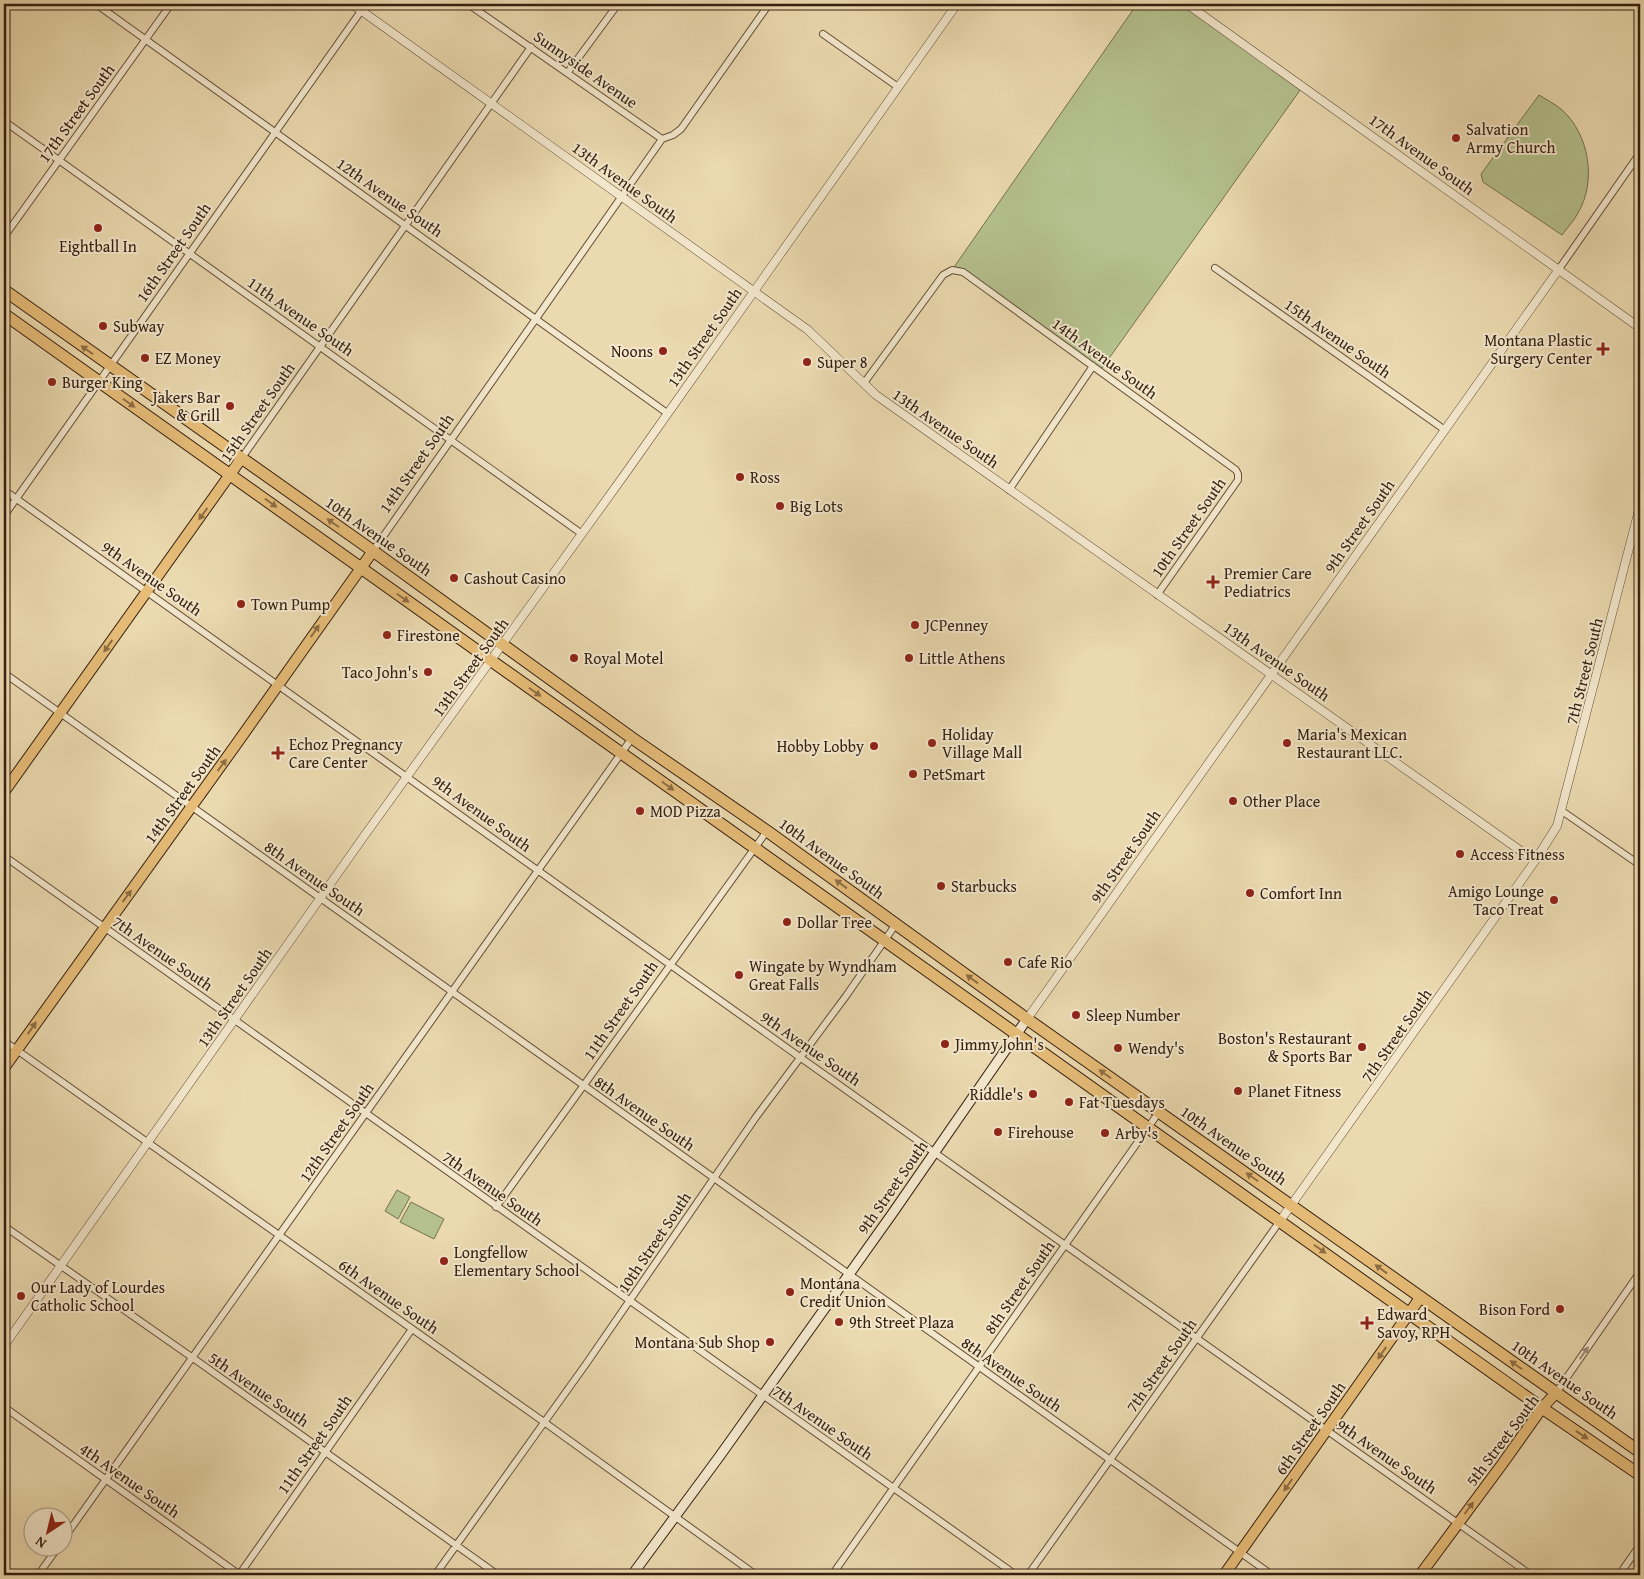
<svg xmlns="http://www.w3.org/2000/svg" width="1644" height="1579" font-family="'Gentium Book Plus',serif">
<rect width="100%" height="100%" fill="#ebd9af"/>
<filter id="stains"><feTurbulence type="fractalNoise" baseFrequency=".004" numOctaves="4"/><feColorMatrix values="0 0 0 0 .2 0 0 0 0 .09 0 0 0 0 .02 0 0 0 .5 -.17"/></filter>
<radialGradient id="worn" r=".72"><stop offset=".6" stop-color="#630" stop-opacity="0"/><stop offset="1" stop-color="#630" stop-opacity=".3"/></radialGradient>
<!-- park -->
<path fill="#b4c08d" stroke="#75704f" d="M1137 4H1187L1303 86 1100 371 963 272 952 270Z
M1539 95C1547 100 1555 104 1562 110 1589 134 1597 181 1578 213 1574 221 1567 228 1562 235L1483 182 1481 174Z
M397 1190 410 1197 398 1219 385 1211Z
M411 1202 444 1219 434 1239 400 1222Z"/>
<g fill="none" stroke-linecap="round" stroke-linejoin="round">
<defs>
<path id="minor" d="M96 4 667 413
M468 4 662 139
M823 34 898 87
M568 72 618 4
M4 121 582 534
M4 237 171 4
M1215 268 1445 430
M1559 269 1640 153
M864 383 943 275 952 270 963 272 1236 470 1238 474V480L1157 595
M241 459 531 47
M4 490 801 1058 1531 1575
M1009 490 1093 366
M4 516 366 4
M373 551 662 139 673 135 681 129 769 4
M4 673 1272 1575
M1562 811 1640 865
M4 856 1016 1575
M4 1041 544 1422 756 1575
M496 1207 767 831
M4 1226 193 1358 498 1575
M1556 1393 1640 1272
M4 1407 240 1575
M62 1541 632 738
M38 1575 59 1546
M239 1575 412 1329
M435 1575 586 1364 756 1117 846 996 896 924
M832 1575 1159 1112
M1028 1575 1280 1221
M1619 1575 1640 1545"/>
<path id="tertiary" d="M352 4 808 330 876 395 1535 861
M1187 4 1640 328
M1027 1019 1559 269
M1280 1221 1535 861 1557 826 1640 506
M4 1346 362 839 625 474 957 4"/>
<path id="secondary" d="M632 1575 719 1457 892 1214 1027 1019"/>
<path id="primary" d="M4 792 241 459
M4 1068 235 746 373 551
M1224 1575 1420 1298
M1420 1575 1503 1463 1542 1408 1556 1393"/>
<path id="trunk" d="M4 290 373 551 632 738 767 831 1027 1019 1640 1452
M4 314 1542 1408 1640 1475"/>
</defs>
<!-- minor casing -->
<use href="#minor" stroke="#634e38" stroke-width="8"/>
<!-- tertiary casing -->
<use href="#tertiary" stroke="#634e38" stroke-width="9"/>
<!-- secondary casing -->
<use href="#secondary" stroke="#362011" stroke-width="11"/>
<!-- primary casing -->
<use href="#primary" stroke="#362011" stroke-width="12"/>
<!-- trunk casing -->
<use href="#trunk" stroke="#362011" stroke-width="13"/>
<!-- minor -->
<use href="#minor" stroke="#f2e6cb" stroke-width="6"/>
<!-- tertiary -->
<use href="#tertiary" stroke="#f2e6cb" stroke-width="8"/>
<!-- secondary -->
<use href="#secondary" stroke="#f2e6cb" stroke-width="9"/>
<!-- primary -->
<use href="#primary" stroke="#e6bc78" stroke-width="10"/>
<!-- trunk -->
<use href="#trunk" stroke="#e6bc78" stroke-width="11"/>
</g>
<!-- one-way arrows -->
<defs><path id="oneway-solid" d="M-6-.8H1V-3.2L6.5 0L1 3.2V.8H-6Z" transform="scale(1.25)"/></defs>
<g fill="#8e6e44">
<use href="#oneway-solid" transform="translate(87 350) rotate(-145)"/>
<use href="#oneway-solid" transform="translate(129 403) rotate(35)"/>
<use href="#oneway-solid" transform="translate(271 503) rotate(36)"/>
<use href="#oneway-solid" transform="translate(203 514) rotate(126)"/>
<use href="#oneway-solid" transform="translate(333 523) rotate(-145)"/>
<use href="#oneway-solid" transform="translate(403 598) rotate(35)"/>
<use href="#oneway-solid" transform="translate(315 631) rotate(-55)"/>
<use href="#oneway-solid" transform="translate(108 646) rotate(125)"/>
<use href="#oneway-solid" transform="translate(535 692) rotate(35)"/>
<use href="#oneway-solid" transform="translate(222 765) rotate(-54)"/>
<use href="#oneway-solid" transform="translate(668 786) rotate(36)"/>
<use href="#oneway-solid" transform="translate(841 884) rotate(-144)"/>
<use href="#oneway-solid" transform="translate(127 896) rotate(-54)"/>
<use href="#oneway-solid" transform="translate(972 979) rotate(-144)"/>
<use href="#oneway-solid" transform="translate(32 1028) rotate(-55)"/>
<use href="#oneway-solid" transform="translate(1105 1074) rotate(-145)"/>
<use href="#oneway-solid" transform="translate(1252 1177) rotate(-145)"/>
<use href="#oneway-solid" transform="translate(1320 1249) rotate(35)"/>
<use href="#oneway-solid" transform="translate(1381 1269) rotate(-144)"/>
<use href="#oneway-solid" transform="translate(1382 1353) rotate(125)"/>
<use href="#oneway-solid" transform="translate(1516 1365) rotate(-145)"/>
<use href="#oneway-solid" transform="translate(1582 1435) rotate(34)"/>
<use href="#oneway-solid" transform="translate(1288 1485) rotate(125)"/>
<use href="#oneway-solid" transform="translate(1469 1508) rotate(-53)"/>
</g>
<use fill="#9d8d77" href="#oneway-solid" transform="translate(1584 1353) rotate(-55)"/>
<!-- markers -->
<g fill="#8f2418" stroke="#f2e6cb" stroke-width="2">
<circle cx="1456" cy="138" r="5"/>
<circle cx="98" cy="228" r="5"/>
<circle cx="103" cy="326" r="5"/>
<path d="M1600.5 341.5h5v5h5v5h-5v5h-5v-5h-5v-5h5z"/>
<circle cx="663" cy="351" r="5"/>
<circle cx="145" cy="358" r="5"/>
<circle cx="807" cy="362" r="5"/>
<circle cx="52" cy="382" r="5"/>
<circle cx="230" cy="406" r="5"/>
<circle cx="740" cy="477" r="5"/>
<circle cx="780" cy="506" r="5"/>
<circle cx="454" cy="578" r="5"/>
<path d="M1210.5 574.5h5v5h5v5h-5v5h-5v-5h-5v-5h5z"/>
<circle cx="241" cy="604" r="5"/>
<circle cx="915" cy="625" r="5"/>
<circle cx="387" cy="635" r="5"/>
<circle cx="574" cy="658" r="5"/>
<circle cx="909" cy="658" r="5"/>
<circle cx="428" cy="672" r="5"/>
<circle cx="932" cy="743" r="5"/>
<circle cx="1287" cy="743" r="5"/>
<circle cx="874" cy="746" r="5"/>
<path d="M275.5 745.5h5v5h5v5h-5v5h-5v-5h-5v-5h5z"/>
<circle cx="913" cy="774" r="5"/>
<circle cx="1233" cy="801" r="5"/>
<circle cx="640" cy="811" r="5"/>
<circle cx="1460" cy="854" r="5"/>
<circle cx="941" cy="886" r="5"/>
<circle cx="1250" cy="893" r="5"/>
<circle cx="1554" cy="900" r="5"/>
<circle cx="787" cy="922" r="5"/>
<circle cx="1008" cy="962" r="5"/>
<circle cx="739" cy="975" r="5"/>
<circle cx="1076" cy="1015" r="5"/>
<circle cx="945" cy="1044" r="5"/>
<circle cx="1362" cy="1047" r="5"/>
<circle cx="1118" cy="1048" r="5"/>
<circle cx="1238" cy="1091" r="5"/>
<circle cx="1033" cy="1094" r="5"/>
<circle cx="1069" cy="1102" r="5"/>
<circle cx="998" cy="1132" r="5"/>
<circle cx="1105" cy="1133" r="5"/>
<circle cx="444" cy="1261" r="5"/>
<circle cx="790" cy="1292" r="5"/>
<circle cx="21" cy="1296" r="5"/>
<circle cx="1560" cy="1309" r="5"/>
<circle cx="839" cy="1322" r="5"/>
<path d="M1364.5 1315.5h5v5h5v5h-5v5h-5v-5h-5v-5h5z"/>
<circle cx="770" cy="1342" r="5"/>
</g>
<g text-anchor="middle" stroke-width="4" stroke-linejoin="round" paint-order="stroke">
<!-- street labels -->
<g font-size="16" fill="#362011" stroke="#f2e6cb">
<text transform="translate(586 69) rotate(35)" y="6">Sunnyside Avenue</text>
<text transform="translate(76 113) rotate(-54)" y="6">17th Street South</text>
<text transform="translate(1422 154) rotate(36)" y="6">17th Avenue South</text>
<text transform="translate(625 182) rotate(36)" y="6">13th Avenue South</text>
<text transform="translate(390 197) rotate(35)" y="6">12th Avenue South</text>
<text transform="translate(173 252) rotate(-55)" y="6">16th Street South</text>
<text transform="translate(301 316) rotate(35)" y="6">11th Avenue South</text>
<text transform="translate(704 337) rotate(-55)" y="6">13th Street South</text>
<text transform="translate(1338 338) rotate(35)" y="6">15th Avenue South</text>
<text transform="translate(1105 358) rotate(36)" y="6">14th Avenue South</text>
<text transform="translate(257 412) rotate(-55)" y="6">15th Street South</text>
<text transform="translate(946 428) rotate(35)" y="6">13th Avenue South</text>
<text transform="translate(416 463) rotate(-55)" y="6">14th Street South</text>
<text transform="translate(1359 526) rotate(-55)" y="6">9th Street South</text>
<text transform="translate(1188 527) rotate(-55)" y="6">10th Street South</text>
<text transform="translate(379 536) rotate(35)" y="6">10th Avenue South</text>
<text transform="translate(152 578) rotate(35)" y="6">9th Avenue South</text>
<text transform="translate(1277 661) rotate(35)" y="6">13th Avenue South</text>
<text transform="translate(470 667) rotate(-54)" y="6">13th Street South</text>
<text transform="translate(1584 671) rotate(-76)" y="6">7th Street South</text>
<text transform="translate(182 794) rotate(-54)" y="6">14th Street South</text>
<text transform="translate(482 813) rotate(36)" y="6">9th Avenue South</text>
<text transform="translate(1125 856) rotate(-55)" y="6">9th Street South</text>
<text transform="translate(832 858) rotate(36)" y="6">10th Avenue South</text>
<text transform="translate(315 878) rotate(35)" y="6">8th Avenue South</text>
<text transform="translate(163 953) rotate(35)" y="6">7th Avenue South</text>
<text transform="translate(234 997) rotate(-55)" y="6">13th Street South</text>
<text transform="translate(620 1010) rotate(-55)" y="6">11th Street South</text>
<text transform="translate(1396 1035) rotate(-55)" y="6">7th Street South</text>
<text transform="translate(811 1048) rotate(35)" y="6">9th Avenue South</text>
<text transform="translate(645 1113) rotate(35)" y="6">8th Avenue South</text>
<text transform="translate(336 1132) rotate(-55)" y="6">12th Street South</text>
<text transform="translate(1234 1145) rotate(35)" y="6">10th Avenue South</text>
<text transform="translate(892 1187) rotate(-55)" y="6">9th Street South</text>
<text transform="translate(493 1188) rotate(35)" y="6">7th Avenue South</text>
<text transform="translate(654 1242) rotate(-56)" y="6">10th Street South</text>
<text transform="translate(1019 1287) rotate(-55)" y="6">8th Street South</text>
<text transform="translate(389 1296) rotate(35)" y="6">6th Avenue South</text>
<text transform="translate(1161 1365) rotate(-55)" y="6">7th Street South</text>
<text transform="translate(1012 1374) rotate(35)" y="6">8th Avenue South</text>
<text transform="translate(1565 1379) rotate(35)" y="6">10th Avenue South</text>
<text transform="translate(259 1389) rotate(35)" y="6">5th Avenue South</text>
<text transform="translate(823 1422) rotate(35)" y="6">7th Avenue South</text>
<text transform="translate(1310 1428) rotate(-55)" y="6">6th Street South</text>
<text transform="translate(1502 1440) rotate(-53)" y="6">5th Street South</text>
<text transform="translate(314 1444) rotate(-55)" y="6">11th Street South</text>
<text transform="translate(1387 1456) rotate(35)" y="6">9th Avenue South</text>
<text transform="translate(130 1480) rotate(35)" y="6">4th Avenue South</text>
</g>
<!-- poi labels -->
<g font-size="16" fill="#362011" stroke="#f2e6cb" text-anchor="start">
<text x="1466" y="135">Salvation<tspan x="1466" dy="18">Army Church</tspan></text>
<text x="98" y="252" text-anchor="middle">Eightball In</text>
<text x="113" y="332">Subway</text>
<text x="1592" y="346" text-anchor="end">Montana Plastic<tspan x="1592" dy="18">Surgery Center</tspan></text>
<text x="653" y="357" text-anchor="end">Noons</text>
<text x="155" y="364">EZ Money</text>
<text x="817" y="368">Super 8</text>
<text x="62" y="388">Burger King</text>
<text x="220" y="403" text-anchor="end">Jakers Bar<tspan x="220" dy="18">&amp; Grill</tspan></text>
<text x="750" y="483">Ross</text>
<text x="790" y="512">Big Lots</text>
<text x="1224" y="579">Premier Care<tspan x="1224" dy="18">Pediatrics</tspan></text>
<text x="464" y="584">Cashout Casino</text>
<text x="251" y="610">Town Pump</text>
<text x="925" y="631">JCPenney</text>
<text x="397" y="641">Firestone</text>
<text x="584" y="664">Royal Motel</text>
<text x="919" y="664">Little Athens</text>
<text x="418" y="678" text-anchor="end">Taco John's</text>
<text x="942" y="740">Holiday<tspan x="942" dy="18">Village Mall</tspan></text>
<text x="1297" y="740">Maria's Mexican<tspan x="1297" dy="18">Restaurant LLC.</tspan></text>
<text x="289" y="750">Echoz Pregnancy<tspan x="289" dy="18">Care Center</tspan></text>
<text x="864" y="752" text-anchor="end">Hobby Lobby</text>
<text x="923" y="780">PetSmart</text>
<text x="1243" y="807">Other Place</text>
<text x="650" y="817">MOD Pizza</text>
<text x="1470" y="860">Access Fitness</text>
<text x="951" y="892">Starbucks</text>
<text x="1544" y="897" text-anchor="end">Amigo Lounge<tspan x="1544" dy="18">Taco Treat</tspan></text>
<text x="1260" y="899">Comfort Inn</text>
<text x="797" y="928">Dollar Tree</text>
<text x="1018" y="968">Cafe Rio</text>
<text x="749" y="972">Wingate by Wyndham<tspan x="749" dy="18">Great Falls</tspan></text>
<text x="1086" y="1021">Sleep Number</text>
<text x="1352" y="1044" text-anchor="end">Boston's Restaurant<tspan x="1352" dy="18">&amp; Sports Bar</tspan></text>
<text x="955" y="1050">Jimmy John's</text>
<text x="1128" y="1054">Wendy's</text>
<text x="1248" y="1097">Planet Fitness</text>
<text x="1023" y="1100" text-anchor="end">Riddle's</text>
<text x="1079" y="1108">Fat Tuesdays</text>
<text x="1008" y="1138">Firehouse</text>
<text x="1115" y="1139">Arby's</text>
<text x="454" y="1258">Longfellow<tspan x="454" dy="18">Elementary School</tspan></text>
<text x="800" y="1289">Montana<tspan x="800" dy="18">Credit Union</tspan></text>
<text x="31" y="1293">Our Lady of Lourdes<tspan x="31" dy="18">Catholic School</tspan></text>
<text x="1550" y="1315" text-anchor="end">Bison Ford</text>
<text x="1377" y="1320">Edward<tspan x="1377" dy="18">Savoy, RPH</tspan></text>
<text x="849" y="1328">9th Street Plaza</text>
<text x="760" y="1348" text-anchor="end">Montana Sub Shop</text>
</g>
</g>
<!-- margin -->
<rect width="1644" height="1579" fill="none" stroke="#ebd9af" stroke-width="20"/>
<rect x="5" y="5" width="1634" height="1569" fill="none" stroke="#362011" stroke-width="2.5"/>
<rect x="10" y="10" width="1624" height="1559" fill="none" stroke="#362011"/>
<!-- north arrow -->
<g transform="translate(48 1532) rotate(215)"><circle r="24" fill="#f2e6cb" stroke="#a79781"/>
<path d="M0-4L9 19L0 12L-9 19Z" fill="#8f2418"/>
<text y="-8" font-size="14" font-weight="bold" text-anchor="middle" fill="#362011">N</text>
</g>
<rect width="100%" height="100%" filter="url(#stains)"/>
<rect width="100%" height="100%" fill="url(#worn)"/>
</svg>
